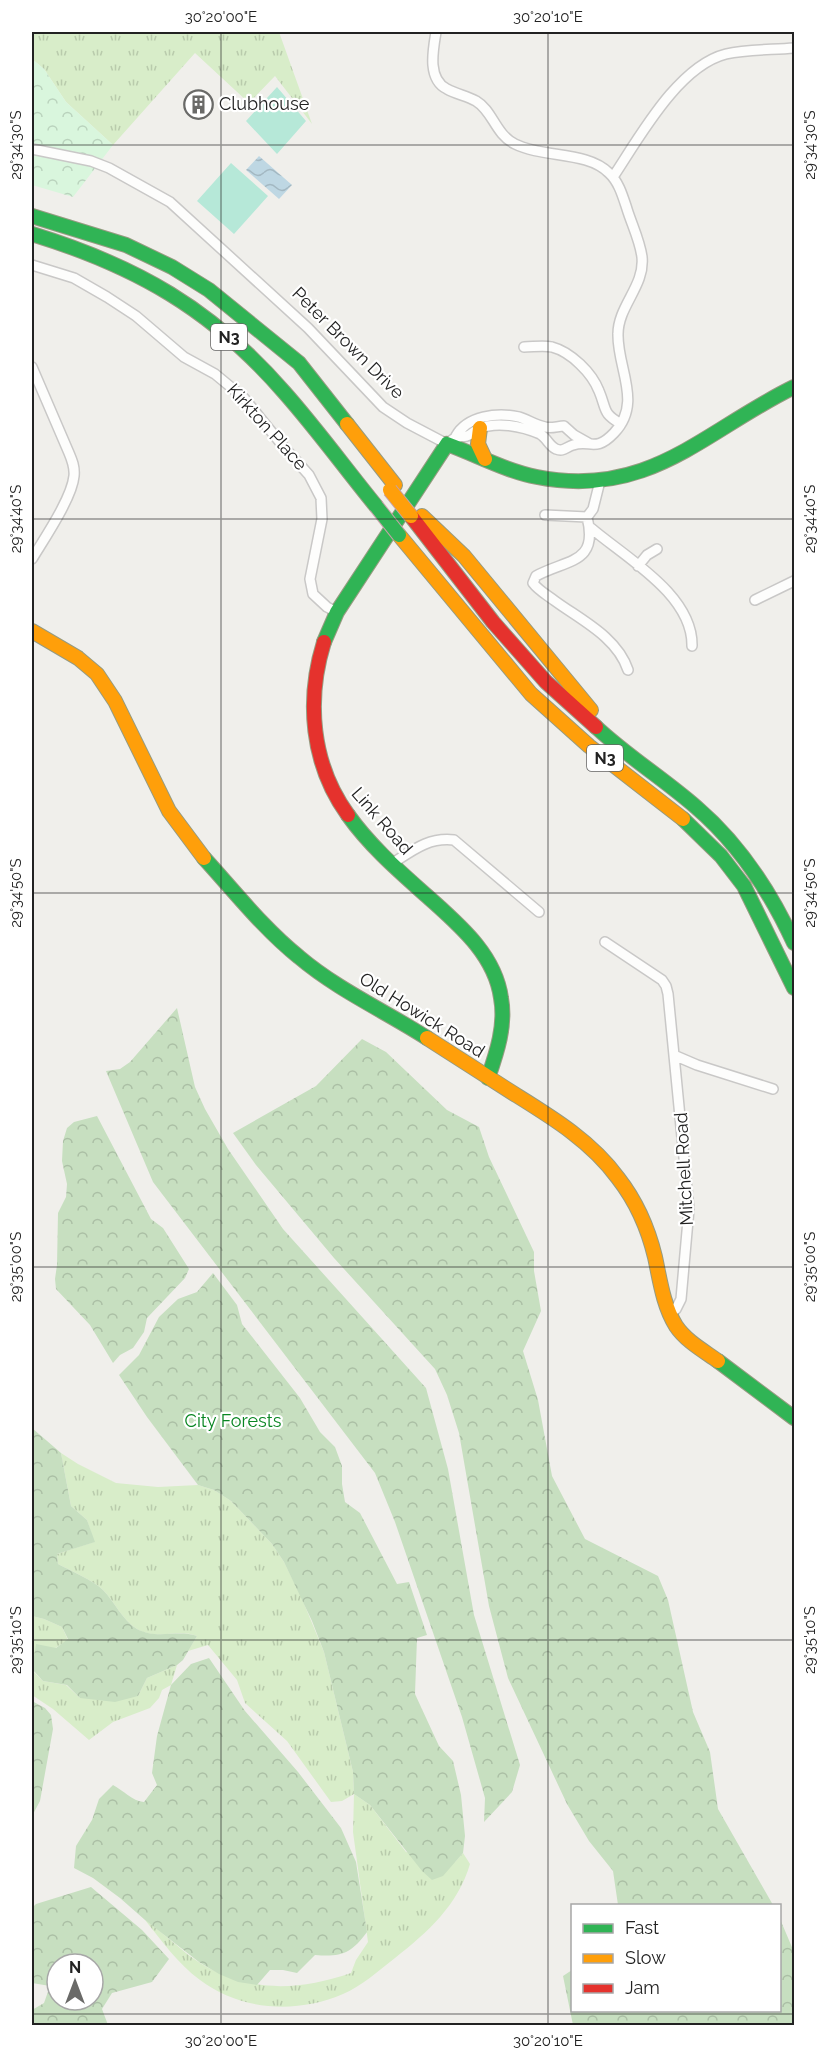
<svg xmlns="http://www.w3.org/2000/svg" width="826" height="2057" font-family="Raleway,sans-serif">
<defs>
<pattern id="grass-tufts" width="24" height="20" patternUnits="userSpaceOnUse" patternTransform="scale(1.5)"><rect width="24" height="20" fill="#d8edc9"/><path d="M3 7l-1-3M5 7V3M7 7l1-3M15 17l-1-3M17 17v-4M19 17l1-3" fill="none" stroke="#b9cbac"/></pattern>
<pattern id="forest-crowns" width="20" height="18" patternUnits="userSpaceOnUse" patternTransform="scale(1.5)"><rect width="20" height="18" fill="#c7dfc0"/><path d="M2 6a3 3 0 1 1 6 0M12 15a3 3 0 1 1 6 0" fill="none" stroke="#abbfa5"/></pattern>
<pattern id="park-crowns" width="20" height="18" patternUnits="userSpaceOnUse" patternTransform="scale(1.5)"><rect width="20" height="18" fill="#d9f6dd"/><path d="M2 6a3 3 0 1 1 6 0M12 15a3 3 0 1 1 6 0" fill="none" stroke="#bad3bd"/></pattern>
<pattern id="water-waves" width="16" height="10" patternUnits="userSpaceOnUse" patternTransform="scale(1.5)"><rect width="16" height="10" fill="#bed7e3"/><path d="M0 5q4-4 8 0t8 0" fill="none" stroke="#a3b8c2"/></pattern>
</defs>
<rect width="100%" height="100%" fill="#f0efeb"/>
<!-- grass -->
<path fill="url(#grass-tufts)" d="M32 32H279L312 124 275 76 249 103 195 53 113 145 66 102 44 69 32 59Z
M61 1453 78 1464 116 1483 158 1487 198 1485 214 1490 231 1501 272 1544 284 1562 300 1594 324 1652 353 1772 354 1794 370 1805 406 1852 455 1862 463 1853 470 1864C458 1905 428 1932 395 1958 378 1971 362 1986 343 1994 297 2014 241 2011 200 1980 178 1964 162 1941 145 1920 164 1933 180 1950 200 1963 249 1993 298 1991 351 1973L356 1960 368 1942 353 1832 354 1794 342 1801 331 1802 287 1741 245 1703 237 1680 208 1645 188 1651 197 1636C177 1628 158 1641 137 1629 122 1620 115 1602 103 1590 93 1580 71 1571 58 1564L57 1554 94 1542 87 1520 71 1506Z
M32 1616 44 1619 62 1627 68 1640 32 1663Z
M177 1665 171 1685 162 1690 159 1698 150 1708 113 1722 89 1740 53 1709 32 1695V1670L43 1681 66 1685 80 1698 138 1696 147 1678Z"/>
<!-- forest -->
<path fill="url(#forest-crowns)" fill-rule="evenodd" d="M177 1008 195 1087 205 1109 228 1149 283 1229 426 1388 448 1469 474 1615 520 1765 512 1792 484 1822 485 1798 462 1717 395 1522 375 1473 153 1182 106 1071 120 1069 130 1062Z
M362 1039 386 1052 447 1110 479 1127 489 1157 534 1252V1271L541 1311 523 1351 538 1400 552 1476 585 1539 658 1576 668 1600 693 1712 710 1752 718 1809 773 1905H618L613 1871 589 1841 567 1804 508 1678 489 1606 459 1433 447 1395 435 1369 334 1258 256 1165 233 1133 316 1086Z
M97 1116 151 1219 163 1228 189 1269 185 1278 147 1318 144 1332 133 1348 120 1355 113 1363 90 1325 56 1289 55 1279 57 1265 58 1213 66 1197 67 1184 62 1161 63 1141 67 1128 74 1122Z
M213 1273 237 1305 242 1324 300 1398 320 1432 335 1447 342 1466V1484L345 1502 360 1513 397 1584 409 1582 427 1635 417 1638 415 1694 439 1746 453 1761 461 1795 465 1836 463 1853 443 1876 432 1880 422 1871 370 1805 354 1794 353 1772 324 1652 312 1621 284 1562 272 1544 231 1501 214 1490 198 1485 147 1417 119 1375 139 1355 159 1317 178 1299 197 1292Z
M32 1428 61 1453 71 1506 87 1520 95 1542 57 1554 58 1564C71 1571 93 1580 103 1590 115 1602 122 1620 137 1629 158 1640 177 1629 197 1636L183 1660 177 1665 147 1678 138 1696 115 1702 80 1698 67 1685 43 1681 32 1669 36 1644 56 1648 68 1639 62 1627 44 1619 32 1616Z
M209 1658 245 1711 298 1772 341 1828 356 1862 367 1932C351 1954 341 1957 315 1955L297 1973 283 1970H270L257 1985 238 1982 219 1974 199 1962 145 1920 120 1898 93 1878 74 1868 76 1846 92 1820 99 1799 113 1785C123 1790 132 1801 144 1802L157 1785 152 1773 157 1736 171 1685 191 1664Z
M32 1701 45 1708 51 1715 53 1729 40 1801 32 1816Z
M91 1887 142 1930 169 1959 152 1982 112 1993 102 2009 108 2025H32V2010L44 2003 50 1986 32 1983V1908L36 1904ZM57 1964H93V2000H57Z
M780 1919 794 1952V2025H573L563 1976 572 1970V2010H780Z"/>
<!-- park -->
<path fill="url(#park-crowns)" d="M32 59 44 69 66 102 113 145 73 197 32 185Z"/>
<!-- pitch -->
<path fill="#b6e8d8" d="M277 87 306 121 277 154 246 121Z
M231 163 268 196 234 234 197 201Z"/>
<!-- water -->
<path fill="url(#water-waves)" d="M259 156 292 185 279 199 246 170Z"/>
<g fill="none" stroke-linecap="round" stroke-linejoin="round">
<defs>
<path id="street" d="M32 149 91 161 109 168 170 202 308 328 383 407 407 423 447 444C456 436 456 438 467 436 471 435 474 431 478 429 496 421 522 426 540 434 547 438 549 446 556 449 564 452 566 447 573 445 590 439 595 453 614 433 643 403 617 368 618 334 618 306 645 286 642 257 640 241 632 225 627 209 623 197 619 182 609 173 588 151 543 158 515 144 495 134 493 111 476 101 467 96 456 94 447 89 427 79 433 50 436 32
M613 177C639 138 678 66 726 54 748 49 772 50 794 48
M32 265 74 278 107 297 136 316 184 357 215 374 244 398 283 446 309 475 321 498 322 519 310 579 313 594 327 607 337 612
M524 347C533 347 543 345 552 347 571 352 592 373 599 391 607 410 602 413 621 424
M32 367 69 453C72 460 75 467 74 476 72 498 44 539 32 559
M456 436C467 416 497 412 519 417 528 420 536 425 545 427 551 429 558 426 564 426L574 435 590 444
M545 515 587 517 593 509 600 481
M587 517C599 564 567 559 536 576L533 583C538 590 547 595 555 601 581 620 617 637 628 670
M591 528C626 558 693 595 692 646
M638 566 647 555 657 549
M755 600 794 581
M393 863C413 850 429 837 454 840L539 912
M605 942 662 980 666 986 668 994 689 1209 681 1299 676 1309 669 1314
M676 1056 697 1065 773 1089"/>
<path id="fast" d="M32 216 126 245 172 267 209 290 299 363 347 424
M32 234C136 266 212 309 284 392 316 428 345 468 376 506
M324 642 337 612 447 444C477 455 506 471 537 477 649 499 704 431 794 387
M596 727C627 756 664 779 696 807 738 843 771 893 794 943
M348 815C370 846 399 871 427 896 458 924 495 954 501 998 506 1025 497 1052 488 1078
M683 819 721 856 744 886 794 988
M204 858C235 892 264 929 299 957 338 990 385 1011 427 1038
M718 1361 794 1418"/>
<path id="slow" d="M347 424 395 485
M480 428 478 444 485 459
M422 516 464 556 591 710
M399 535 531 694 589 746 683 819
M32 631 78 658 97 674 115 701 169 811 204 858
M427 1038C457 1057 486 1076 516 1095 553 1118 592 1142 618 1178 636 1201 648 1228 655 1257 660 1280 663 1305 676 1326 686 1341 704 1351 718 1361"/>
<path id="jam" d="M411 516 493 622 546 682 596 727
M324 642C306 700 311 764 348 815"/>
</defs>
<!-- street casing -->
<use href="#street" stroke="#c9c8c7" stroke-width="12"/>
<!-- fast casing -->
<use href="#fast" stroke="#969b81" stroke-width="16"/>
<!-- slow casing -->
<use href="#slow" stroke="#969b81" stroke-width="16"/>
<!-- jam casing -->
<use href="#jam" stroke="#969b81" stroke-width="16"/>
<!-- street -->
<use href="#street" stroke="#fdfdfc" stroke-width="9"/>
<!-- fast -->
<use href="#fast" stroke="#30b455" stroke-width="14"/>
<!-- slow -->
<use href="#slow" stroke="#ff9f0a" stroke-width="14"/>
<!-- jam -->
<use href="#jam" stroke="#e5322d" stroke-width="14"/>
<defs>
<path id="fast-bridge" d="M376 506 399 535"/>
<path id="slow-bridge" d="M390 490 411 516"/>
</defs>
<!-- fast-bridge casing -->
<use href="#fast-bridge" stroke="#c6a1a8" stroke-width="16" stroke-linecap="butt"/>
<!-- slow-bridge casing -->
<use href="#slow-bridge" stroke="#c6a1a8" stroke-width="16" stroke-linecap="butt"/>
<!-- fast-bridge -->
<use href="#fast-bridge" stroke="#30b455" stroke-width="14"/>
<!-- slow-bridge -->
<use href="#slow-bridge" stroke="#ff9f0a" stroke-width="14"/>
</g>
<!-- ticks -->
<path fill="none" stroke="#222" stroke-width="1.5" stroke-opacity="0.45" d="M221 32V2026M548 32V2026M32 145H794M32 519H794M32 893H794M32 1267H794M32 1640H794M32 2014H794"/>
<!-- icons -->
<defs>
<symbol id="building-ring" viewBox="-11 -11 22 22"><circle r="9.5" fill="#fff" stroke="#6a6a68" stroke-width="1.5"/><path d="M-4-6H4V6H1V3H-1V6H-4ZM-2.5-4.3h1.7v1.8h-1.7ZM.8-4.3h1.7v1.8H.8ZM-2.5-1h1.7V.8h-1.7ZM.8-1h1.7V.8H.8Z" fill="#6a6a68"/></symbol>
</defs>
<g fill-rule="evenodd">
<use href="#building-ring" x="182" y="88" width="33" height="33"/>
</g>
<g text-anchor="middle" stroke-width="4.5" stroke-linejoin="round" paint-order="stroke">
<!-- shield labels -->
<g fill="#fff" stroke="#646464" stroke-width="1.5">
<rect x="211" y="324" width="36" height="26" rx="4.5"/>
<rect x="587" y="745" width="36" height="26" rx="4.5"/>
</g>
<g font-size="16" font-weight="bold" fill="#222">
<text x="229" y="343">N3</text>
<text x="605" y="764">N3</text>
</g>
<!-- poi labels -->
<g font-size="18" fill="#222" stroke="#fff" text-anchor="start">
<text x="219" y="110">Clubhouse</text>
</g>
<!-- street labels -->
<g font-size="18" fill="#222" stroke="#fff">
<text transform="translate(348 343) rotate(45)" y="6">Peter Brown Drive</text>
<text transform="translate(267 427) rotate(48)" y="6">Kirkton Place</text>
<text transform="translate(382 821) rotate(49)" y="6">Link Road</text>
<text transform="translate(422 1015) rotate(32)" y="6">Old Howick Road</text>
<text transform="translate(684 1169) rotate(-93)" y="6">Mitchell Road</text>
</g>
<!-- park labels -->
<g font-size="18" fill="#098622" stroke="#fff">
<text x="233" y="1427">City Forests</text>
</g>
</g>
<!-- border -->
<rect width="826" height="2057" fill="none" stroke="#ffffff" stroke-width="66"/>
<!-- legend -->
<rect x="571" y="1904" width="210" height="108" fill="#ffffff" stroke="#a7a7a7" stroke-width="1.5"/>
<rect x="583" y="1924" width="30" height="9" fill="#30b455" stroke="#a7a7a7" stroke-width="1.5"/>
<text x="625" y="1934" font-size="18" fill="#222222">Fast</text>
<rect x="583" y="1954" width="30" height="9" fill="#ff9f0a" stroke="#a7a7a7" stroke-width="1.5"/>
<text x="625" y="1964" font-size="18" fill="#222222">Slow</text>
<rect x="583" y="1984" width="30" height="9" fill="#e5322d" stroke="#a7a7a7" stroke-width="1.5"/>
<text x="625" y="1994" font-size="18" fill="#222222">Jam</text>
<!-- north arrow -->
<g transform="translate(75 1982)"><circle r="28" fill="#ffffff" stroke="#a7a7a7" stroke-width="1.5"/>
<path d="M0-4.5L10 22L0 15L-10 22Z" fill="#6a6a68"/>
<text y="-9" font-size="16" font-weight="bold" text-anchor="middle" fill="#222222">N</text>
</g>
<rect x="33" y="33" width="760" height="1991" fill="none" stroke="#222" stroke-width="2"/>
<g font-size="15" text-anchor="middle" fill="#222">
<text x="221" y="22">30°20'00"E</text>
<text x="548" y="22">30°20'10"E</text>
<text transform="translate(16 145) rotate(-90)" y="5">29°34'30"S</text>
<text transform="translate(810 145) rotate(-90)" y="5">29°34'30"S</text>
<text transform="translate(16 519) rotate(-90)" y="5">29°34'40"S</text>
<text transform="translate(810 519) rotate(-90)" y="5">29°34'40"S</text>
<text transform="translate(16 893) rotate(-90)" y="5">29°34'50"S</text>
<text transform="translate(810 893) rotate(-90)" y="5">29°34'50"S</text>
<text transform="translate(16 1267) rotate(-90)" y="5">29°35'00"S</text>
<text transform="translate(810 1267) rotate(-90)" y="5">29°35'00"S</text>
<text transform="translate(16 1640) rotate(-90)" y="5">29°35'10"S</text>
<text transform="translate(810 1640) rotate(-90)" y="5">29°35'10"S</text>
<text x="221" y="2046">30°20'00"E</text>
<text x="548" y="2046">30°20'10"E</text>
</g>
</svg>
